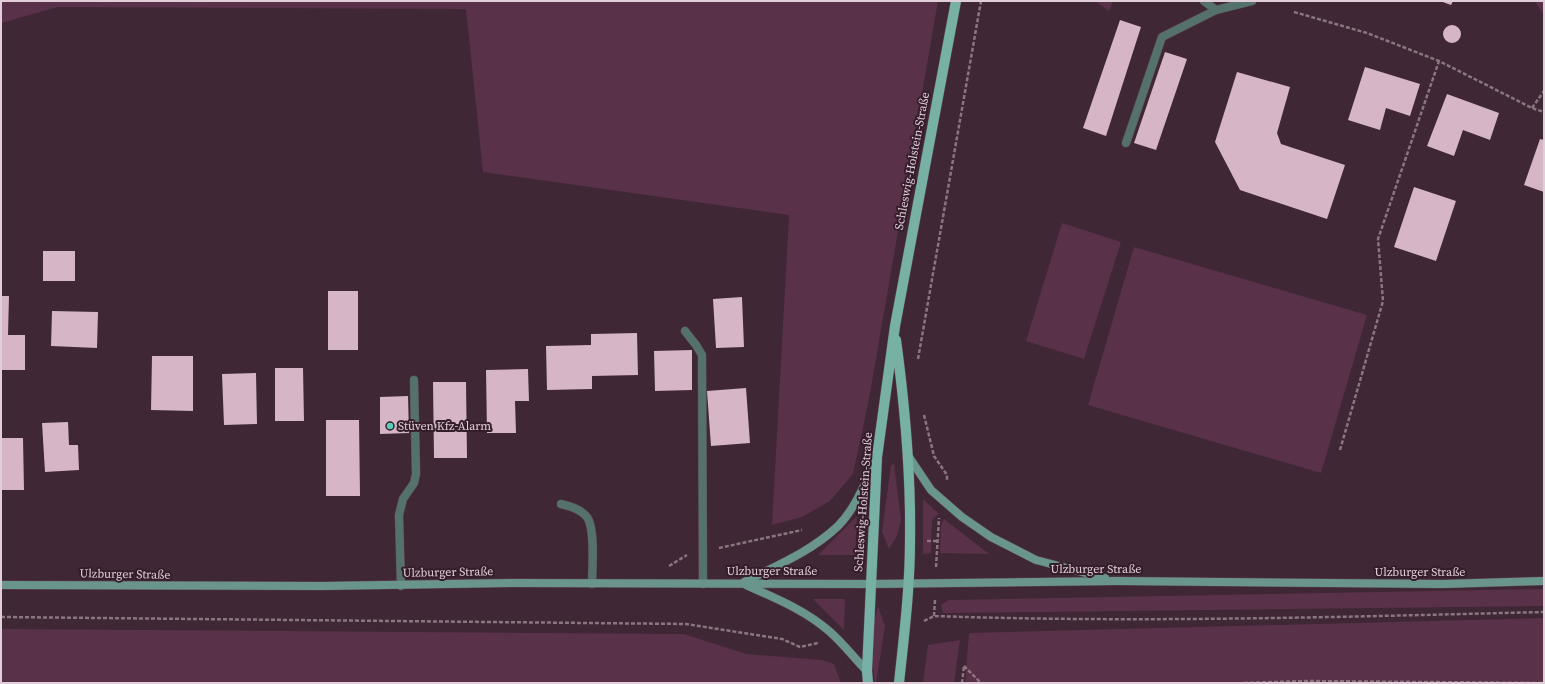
<svg xmlns="http://www.w3.org/2000/svg" width="1545" height="684" font-family="'Source Serif 4',serif">
<rect width="100%" height="100%" fill="#3f2735"/>
<!-- green -->
<path fill="#593149" d="M1 1H938L869 399 853 474 830 501 802 517 772 525 789 215 483 172 466 9 58 7 1 23Z
M1095 1H1113L1109 11Z
M1535 1H1544V16Z
M1062 223 1121 242 1084 359 1026 341Z
M1134 247 1367 315 1321 473 1088 405Z
M894 464 901 520 897 536 889 549 882 532 891 465Z
M923 499 939 514 932 520 931 553 923 554Z
M857 516 855 555H818Z
M944 518V519L989 554 940 553 941 526Z
M1544 589V606L943 613 941 605 948 600Z
M813 599H845L844 630Z
M878 606 885 626 876 683H875C871 655 870 633 878 606Z
M1544 618V683H965L969 633Z
M1 629 684 634 746 654 822 660 834 664 841 683H1Z
M960 640 954 683H923L928 645Z"/>
<!-- building -->
<path fill="#d5b5c6" d="M1440 1H1453L1451 5Z
M1120 20 1141 27 1106 136 1083 128Z
M1443 34a9 9 0 1 1 18 0a9 9 0 1 1-18 0Z
M1165 52 1187 59 1156 150 1134 143Z
M1365 67 1420 84 1410 116 1386 108 1380 130 1348 120Z
M1237 72 1290 87 1277 133 1281 144 1345 165 1327 219 1240 190 1215 142Z
M1447 94 1499 113 1490 140 1463 130 1454 156 1427 146Z
M1540 139 1544 140V192L1524 185Z
M1414 187 1456 201 1436 261 1394 247Z
M43 251H75V281H43Z
M328 291H358V350H328Z
M1 296H9L8 335H25V370H1Z
M742 297 744 347 716 348 713 299Z
M52 311 98 312 97 348 51 346Z
M637 333 638 375 592 376V389L547 390 546 346 591 345V334Z
M692 350V390L655 391 654 351Z
M152 356H193V411L151 410Z
M275 368H303L304 421H275Z
M528 369 529 401H515L516 433H487L486 370Z
M256 373 257 424 224 425 222 374Z
M433 382H466L467 458H434Z
M746 388 750 443 711 446 707 391Z
M408 396 409 433 380 434V397Z
M326 420H359L360 496H326Z
M68 422 69 445H78L79 470 45 472 42 423Z
M1 438H23L24 490H1Z"/>
<g fill="none" stroke-linecap="round" stroke-linejoin="round">
<defs>
<path id="lane" d="M1204 1 1216 10
M1126 143 1162 37 1216 10 1252 1
M685 331 696 345 702 355 703 584
M561 504C570 506 580 509 586 516 596 526 592 569 592 584
M401 586 399 515 403 499 414 483 416 474 414 380"/>
<path id="secondary" d="M909 457 931 490 962 517 991 537 1036 560 1105 578
M744 582C776 566 812 551 838 526 856 508 865 482 876 460
M1 585 322 586 516 583 871 584 1118 581 1443 584 1544 581
M746 585C775 598 805 610 829 631 843 643 854 658 867 671"/>
<path id="primary" d="M896 340C905 407 911 473 910 540 910 588 904 636 899 683
M868 683 867 671 877 457 895 326 956 1"/>
</defs>
<!-- lane casing -->
<use href="#lane" stroke="#5c4552" stroke-width="9"/>
<!-- secondary casing -->
<use href="#secondary" stroke="#5c4552" stroke-width="9"/>
<!-- primary casing -->
<use href="#primary" stroke="#5c4552" stroke-width="11"/>
<!-- path -->
<path stroke="#8a7681" stroke-width="2.5" stroke-dasharray="4 2" stroke-linecap="butt" d="M1294 12 1367 33 1439 61 1532 108 1544 112
M1532 108 1544 91
M918 359 981 1
M924 415 934 456 947 475V480
M1340 450 1383 301 1378 239 1439 61
M927 541H937
M719 548 802 530
M669 566 687 555
M936 567 939 518
M934 616 935 600
M1 617 686 624 782 639 800 647 818 643
M924 621 934 616C1137 623 1340 617 1544 612
M964 666 981 683
M962 683 964 666
M1244 683 1307 681 1544 683"/>
<!-- lane -->
<use href="#lane" stroke="#55716b" stroke-width="8"/>
<!-- secondary -->
<use href="#secondary" stroke="#69958d" stroke-width="8"/>
<!-- primary -->
<use href="#primary" stroke="#77b1a6" stroke-width="10"/>
</g>
<!-- markers -->
<circle fill="#5acebc" stroke="#351d2b" stroke-width="1.5" cx="390" cy="426" r="4"/>
<g text-anchor="middle" stroke-width="4" stroke-linejoin="round" paint-order="stroke">
<!-- street labels -->
<g font-size="12" fill="#e0cfd8" stroke="#351d2b">
<text transform="translate(912 161) rotate(-79)" y="4">Schleswig-Holstein-Straße</text>
<text transform="translate(863 502) rotate(-86)" y="4">Schleswig-Holstein-Straße</text>
<text x="1096" y="573">Ulzburger Straße</text>
<text x="772" y="575">Ulzburger Straße</text>
<text transform="translate(448 572) rotate(-1)" y="4">Ulzburger Straße</text>
<text x="1420" y="576">Ulzburger Straße</text>
<text transform="translate(125 574) rotate(1)" y="4">Ulzburger Straße</text>
</g>
<!-- poi labels -->
<g font-size="12" fill="#e0cfd8" stroke="#351d2b" text-anchor="start">
<text x="398" y="430">Stüven Kfz-Alarm</text>
</g>
</g>
<!-- border -->
<rect width="1545" height="684" fill="none" stroke="#e0cfd8" stroke-width="4"/>
</svg>
